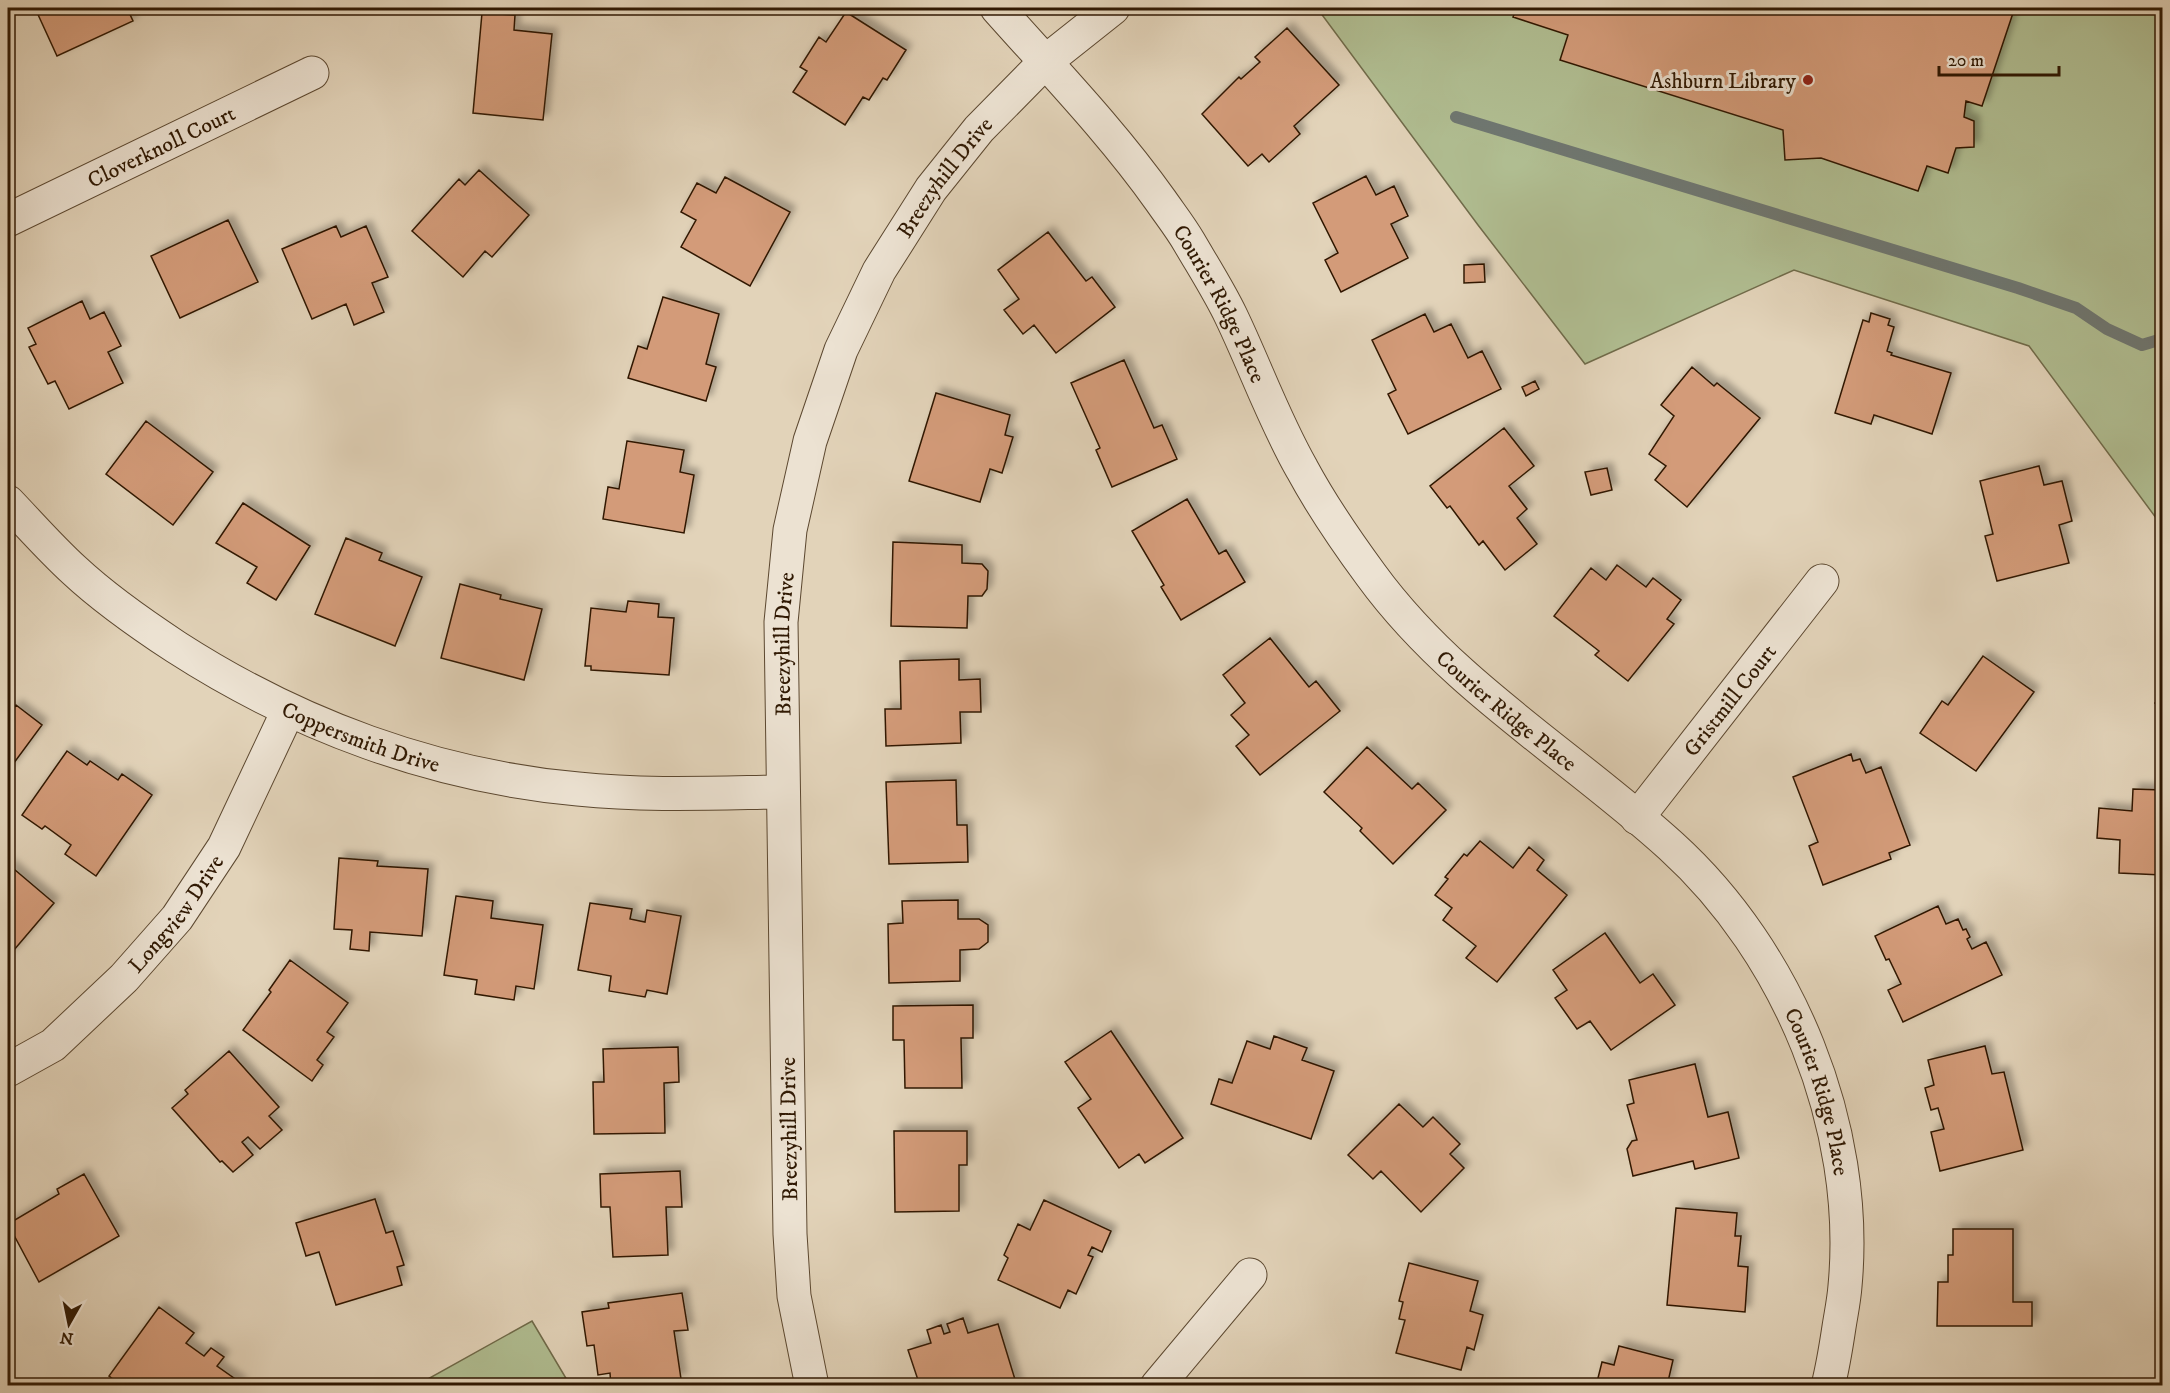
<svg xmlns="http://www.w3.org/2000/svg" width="2170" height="1393" font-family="'IM FELL DW Pica',serif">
<defs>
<filter id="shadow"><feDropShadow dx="5.5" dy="-5.5" stdDeviation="3" flood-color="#0004"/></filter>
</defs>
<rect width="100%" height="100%" fill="#e2d3b9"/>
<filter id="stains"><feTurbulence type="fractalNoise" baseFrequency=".00333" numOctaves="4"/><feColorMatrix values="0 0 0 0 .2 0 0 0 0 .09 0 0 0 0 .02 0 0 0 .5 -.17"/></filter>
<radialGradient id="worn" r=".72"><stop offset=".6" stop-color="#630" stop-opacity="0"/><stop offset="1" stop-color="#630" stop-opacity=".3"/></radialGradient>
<!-- green -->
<path fill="#b0bd91" stroke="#706b4a" stroke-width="1.5" d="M1317 8H2162V526L2029 346 1794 270 1585 364 1478 225Z
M532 1321 570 1385H417Z"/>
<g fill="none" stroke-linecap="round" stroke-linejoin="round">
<!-- stream -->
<path stroke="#6f7771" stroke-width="12" d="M1456 117 2018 288 2076 308 2107 329 2142 345 2162 339"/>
</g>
<!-- building -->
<path fill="#d39b79" stroke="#301903" stroke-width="1.5" filter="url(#shadow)" d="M35 8H127L133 21 57 56Z
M1517 8H1994L2013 13 1982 106 1966 101 1964 117 1974 121V147L1956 148 1948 173 1927 166 1918 191 1821 158 1785 160 1783 130 1560 60 1568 35 1513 17Z
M846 12 906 50 887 80 883 78 869 100 863 97 845 125 793 92 807 71 800 67 819 37 826 42Z
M482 13 515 15 514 30 552 34 543 120 473 113Z
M1287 28 1339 85 1294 126 1300 134 1269 162 1262 154 1248 166 1202 114 1239 77 1241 79 1260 62 1255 57Z
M479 170 529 215 492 257 485 251 463 277 412 231 459 179 465 185Z
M1366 176 1376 195 1394 186 1408 216 1391 224 1408 258 1341 292 1325 260 1338 253 1313 203Z
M725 177 790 212 750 286 681 247 696 220 681 212 697 183 716 193Z
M228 220 258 282 180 318 151 256Z
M336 226 341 237 366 226 388 277 372 283 384 312 354 325 346 304 312 319 282 249Z
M1048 232 1086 281 1092 277 1115 307 1056 353 1034 325 1023 334 1004 310 1019 299 998 270Z
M1484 264 1485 282 1464 283V265Z
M663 297 719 314 706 364 716 367 706 401 628 378 638 346 647 349Z
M82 301 90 319 104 312 121 346 108 352 123 383 69 409 55 381 48 384 29 347 36 344 28 328Z
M1871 313 1890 319 1888 325 1894 327 1887 351 1892 353 1891 355 1951 373 1932 434 1874 415 1871 424 1835 413 1863 320 1869 322Z
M1425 314 1434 332 1451 324 1468 358 1482 351 1501 389 1408 434 1388 394 1396 390 1372 340Z
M1124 360 1154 428 1162 425 1177 459 1112 487 1096 450 1100 448 1071 383Z
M1692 367 1714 386 1717 383 1760 418 1687 507 1655 480 1666 466 1649 454 1674 416 1661 405Z
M1535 381 1539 389 1526 396 1522 387Z
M936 393 1010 415 1005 435 1013 437 1002 473 990 469 980 502 909 481Z
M146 421 213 472 173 525 106 474Z
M1504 428 1534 466 1509 486 1527 509 1517 518 1537 544 1505 570 1483 541 1479 545 1450 506 1447 508 1430 486Z
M627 441 684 450 680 472 694 475 684 533 603 519 608 487 619 489Z
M2039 466 2044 485 2062 481 2072 521 2059 525 2069 563 1997 581 1985 536 1993 534 1980 481Z
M1607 468 1612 490 1591 495 1585 472Z
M1187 499 1219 554 1226 550 1245 582 1181 620 1161 587 1164 585 1132 531Z
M243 503 310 546 276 600 247 583 257 567 216 543Z
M346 538 382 553 379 560 422 577 395 646 315 614Z
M893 542 962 545V563L982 564 988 571 987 589 982 596H968L967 628 891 626Z
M1617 565 1646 587 1653 578 1681 600 1667 619 1674 624 1628 681 1595 655 1599 651 1554 616 1591 568 1606 580Z
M460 584 501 595 500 599 542 609 524 680 441 658Z
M628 601 659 604 658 617 674 618 669 675 591 670V666H585L591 608 626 612Z
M1270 638 1309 687 1316 681 1340 711 1260 775 1236 746 1249 735 1231 715 1245 703 1223 675Z
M1983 656 2034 692 1976 771 1920 733 1942 701 1948 705Z
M959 659V680L980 679 981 712H960L961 743 886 746 885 709H901L900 661Z
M2162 696V711L2155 703Z
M16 705 42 725 8 771V711L10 713Z
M1367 747 1412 789 1418 783 1446 810 1393 864 1360 831 1362 828 1324 792Z
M67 751 87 765 90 761 118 780 122 774 152 795 96 876 65 854 71 845 45 826 42 829 22 815Z
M1851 754 1853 761 1860 759 1866 773 1881 767 1910 845 1889 853 1891 859 1823 885 1809 846 1818 842 1793 777Z
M956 780 957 825H967L968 862 889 864 886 782Z
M2133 789 2162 790V875L2119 873 2120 840 2097 838 2099 808 2132 811Z
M1480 841 1513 868 1529 847 1544 860 1537 870 1567 895 1497 982 1466 958 1476 946 1443 920 1452 908 1435 895 1448 879 1445 877 1464 854 1467 856Z
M339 858 378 861 377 866 428 869 422 936 370 932 369 951 350 949 352 930 334 929Z
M8 864 54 903 8 957Z
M456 896 493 901 491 918 543 925 534 989 516 986 514 1000 475 994 477 980 444 975Z
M958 900V919H979L988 925V942L979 949 960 950V981L889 983 888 924 903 923 902 901Z
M590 903 632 909 630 919 645 922 647 910 681 916 667 994 647 990 645 997 609 991 611 976 578 970Z
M1938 906 1946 924 1958 919 1963 930 1966 929 1970 937 1967 939 1972 949 1986 942 2002 975 1903 1022 1888 990 1901 984 1889 959 1886 960 1875 936Z
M1605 933 1640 983 1653 974 1675 1005 1611 1050 1590 1021 1577 1029 1555 998 1567 990 1553 970Z
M290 960 348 1003 327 1032 334 1037 317 1060 323 1065 312 1081 243 1030 271 992 269 990Z
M973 1005V1038H961L962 1088H905L904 1040H893V1006Z
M1111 1031 1183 1138 1145 1163 1139 1154 1119 1168 1078 1108 1091 1099 1065 1062Z
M1274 1036 1307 1048 1302 1060 1334 1071 1311 1139 1211 1104 1219 1079 1232 1083 1247 1041 1270 1049Z
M1985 1046 1992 1074 2004 1072 2023 1150 1940 1171 1931 1132 1944 1129 1938 1108 1931 1110 1925 1088 1934 1085 1928 1060Z
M678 1047 679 1082 664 1083 665 1133 594 1134 593 1082H604L603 1049Z
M229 1051 279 1107 269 1116 282 1130 260 1149 248 1137 242 1142 253 1155 233 1172 222 1161 220 1162 172 1108 188 1094 185 1090Z
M1695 1064 1708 1117 1728 1112 1739 1158 1695 1169 1693 1161 1633 1176 1627 1149 1632 1141 1637 1140 1627 1105 1634 1103 1629 1080Z
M1399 1104 1423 1127 1433 1117 1460 1144 1450 1154 1464 1168 1421 1212 1381 1171 1373 1179 1348 1155Z
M894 1131H967V1165H959V1211L895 1212Z
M680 1171 682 1207H666L668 1255 613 1257 610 1207H601L600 1174Z
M84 1174 119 1236 39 1282 8 1224 59 1194 57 1189Z
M375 1199 386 1233 393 1231 404 1265 397 1267 402 1285 336 1305 319 1252 306 1256 296 1223Z
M1044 1200 1111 1231 1102 1252 1092 1247 1088 1255 1093 1257 1076 1294 1068 1290 1060 1308 998 1280 1008 1258 1004 1255 1018 1224 1030 1230Z
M1676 1208 1737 1213 1735 1236H1741L1738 1266 1748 1267 1745 1312 1667 1305Z
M1953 1229H2013V1302H2032V1326H1937L1938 1282H1948V1255H1953Z
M1409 1263 1478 1281 1470 1311 1483 1315 1474 1350 1467 1347 1461 1370 1396 1353 1405 1320 1399 1319 1403 1302 1399 1301Z
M682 1293 688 1330 674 1331 681 1379 638 1386H611L610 1373 598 1375 594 1345 587 1346 582 1312 609 1308 608 1303Z
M159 1307 194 1333 186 1343 204 1356 211 1348 224 1357 217 1366 241 1383 240 1386H122L109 1376Z
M963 1318 968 1333 998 1324 1017 1386H920L908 1350 931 1343 927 1330 941 1325 944 1334 950 1332 947 1324Z
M1619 1346 1673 1360 1667 1386H1596L1602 1362 1614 1365Z"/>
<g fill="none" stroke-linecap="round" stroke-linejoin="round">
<defs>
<g id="minor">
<path id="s1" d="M997 8C1053 71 1112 132 1161 201 1170 214 1181 228 1189 242 1203 266 1219 291 1231 316 1255 366 1274 420 1302 469 1322 506 1346 541 1371 575 1451 685 1571 755 1671 846 1789 953 1860 1126 1845 1286 1844 1300 1841 1314 1839 1327 1836 1347 1833 1366 1828 1386"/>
<path id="s2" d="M8 220 312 73"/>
<path id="s3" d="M8 502C30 525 51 549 74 570 105 599 141 624 176 647 297 725 434 776 578 789 646 796 714 793 782 792"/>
<path id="s4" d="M1637 818 1822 581"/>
<path id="s5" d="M8 1070 53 1045 124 978 177 918 224 847 288 711"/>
<path id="s6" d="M812 1386 794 1296 790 1234 781 622 790 530 810 441 841 350 879 271 931 189 979 129 1045 62 1113 8"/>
<path d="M1157 1386 1250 1275"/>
</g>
</defs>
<!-- minor casing -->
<use href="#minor" stroke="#5c4830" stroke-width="35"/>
<!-- minor -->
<use href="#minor" stroke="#ece2d2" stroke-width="33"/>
</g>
<!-- markers -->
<circle fill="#8f2418" stroke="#ece2d2" stroke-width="2" cx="1808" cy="80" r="6"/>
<g text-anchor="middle" stroke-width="6" stroke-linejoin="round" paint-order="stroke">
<!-- poi labels -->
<g font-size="22" fill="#301903" stroke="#ece2d2" text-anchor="end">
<text x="1796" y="88">Ashburn Library</text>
</g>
<!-- street labels -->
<g font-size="22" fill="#301903" stroke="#ece2d2">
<text dy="8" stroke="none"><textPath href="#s2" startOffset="170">Cloverknoll Court</textPath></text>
<text dy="8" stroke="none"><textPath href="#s6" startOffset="1248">Breezyhill Drive</textPath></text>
<text dy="8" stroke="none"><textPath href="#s1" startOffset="372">Courier Ridge Place</textPath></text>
<text dy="8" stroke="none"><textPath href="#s6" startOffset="744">Breezyhill Drive</textPath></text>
<text dy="8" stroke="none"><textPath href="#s4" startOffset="150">Gristmill Court</textPath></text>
<text dy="8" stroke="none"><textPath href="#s1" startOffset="876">Courier Ridge Place</textPath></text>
<text dy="8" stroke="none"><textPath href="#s3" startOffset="429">Coppersmith Drive</textPath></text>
<text dy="8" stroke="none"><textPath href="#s5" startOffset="232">Longview Drive</textPath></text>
<text dy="8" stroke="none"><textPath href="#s1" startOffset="1380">Courier Ridge Place</textPath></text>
<text transform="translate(788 1129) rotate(-91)" y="8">Breezyhill Drive</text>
</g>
</g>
<!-- margin -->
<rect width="2170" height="1393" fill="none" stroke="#e2d3b9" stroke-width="30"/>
<rect x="9" y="9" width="2152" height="1375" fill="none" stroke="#301903" stroke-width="3"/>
<rect x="15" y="15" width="2140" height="1363" fill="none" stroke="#301903" stroke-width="1.5"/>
<!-- north arrow -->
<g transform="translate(69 1324) rotate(189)" stroke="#ece2d2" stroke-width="4.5" paint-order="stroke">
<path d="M0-4.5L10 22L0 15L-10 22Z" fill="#301903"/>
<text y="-9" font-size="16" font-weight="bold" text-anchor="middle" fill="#301903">N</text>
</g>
<!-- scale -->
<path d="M1939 66v9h120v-9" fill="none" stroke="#301903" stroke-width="3"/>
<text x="1948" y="66" font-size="18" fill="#301903" stroke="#ece2d2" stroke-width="4.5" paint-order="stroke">20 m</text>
<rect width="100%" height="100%" filter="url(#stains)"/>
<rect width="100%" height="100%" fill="url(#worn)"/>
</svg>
